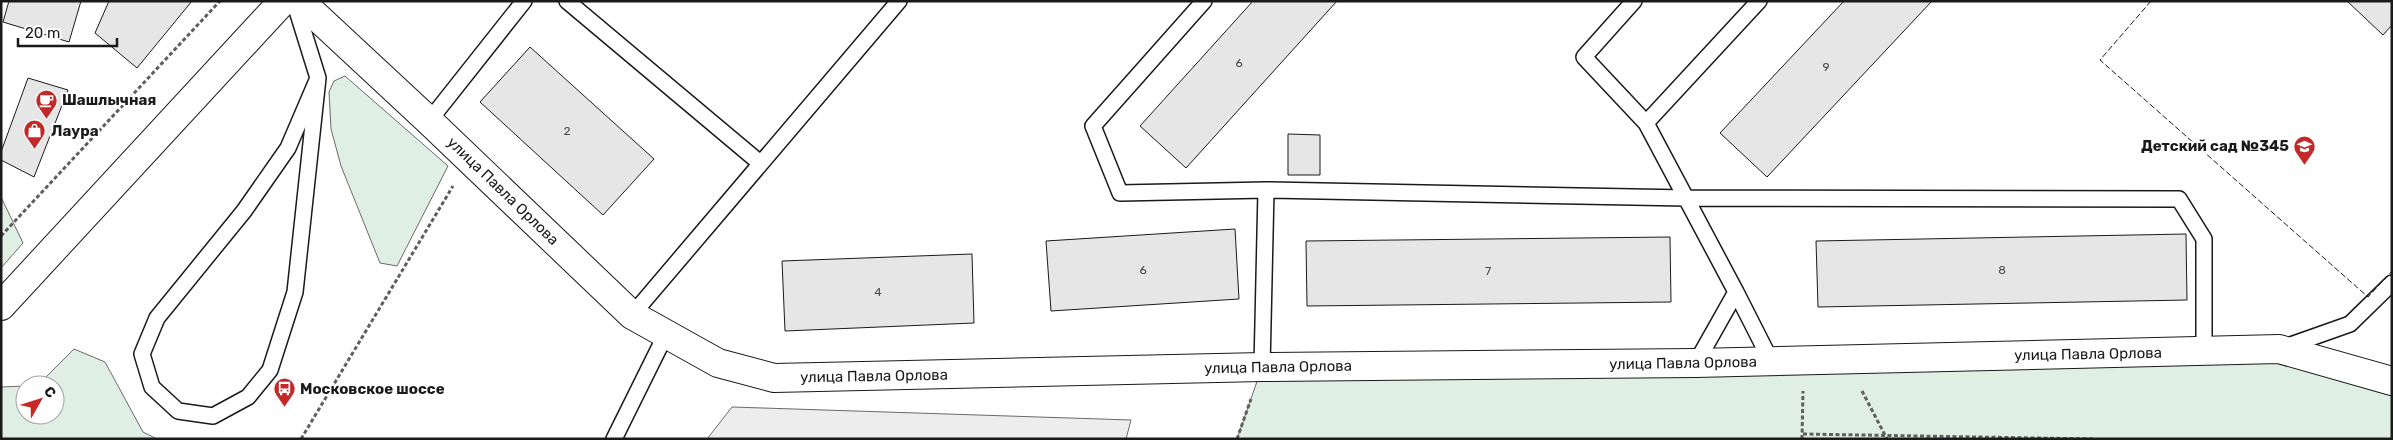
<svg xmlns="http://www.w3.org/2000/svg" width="2393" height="440" font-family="Rubik,sans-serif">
<rect width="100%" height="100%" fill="#fff"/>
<!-- green -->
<path fill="#e0efe3" stroke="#6a6a6a" d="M345 76 448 166 397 266 380 263 341 166 331 129 329 92 334 81Z
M1 197 23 243 1 268Z
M74 349 105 362 143 432 157 439H1V387L25 386V415H55V385H34H38Z
M2279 349 2392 381V439H1237L1262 367Z"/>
<!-- parking -->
<path fill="#ededed" stroke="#6a6a6a" d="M732 407 1131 420 1126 439H707Z"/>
<!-- building -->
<path fill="#e6e6e6" stroke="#1a1a1a" d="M9 1H81L69 42 3 22Z
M109 1H192L137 68 95 33Z
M1253 1H1337L1186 168 1140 126Z
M1844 1H1932L1767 177 1720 133Z
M2347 1H2392V25L2383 35Z
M530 47 654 159 603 215 480 102Z
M28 78 68 90 34 177 1 160V152Z
M1288 134 1320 135V175H1288Z
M1235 229 1239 299 1051 311 1046 241Z
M2186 234 2187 300 1818 307 1816 241Z
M1670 237 1671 302 1307 306 1306 241Z
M972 254 974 323 785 331 782 261Z"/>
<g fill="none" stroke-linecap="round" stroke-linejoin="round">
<defs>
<path id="lane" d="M294 1 318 78 295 292 270 370 248 397 213 416 178 411 152 387 142 354 157 318 244 211 288 148 318 78
M567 1 760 163
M1204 1 1093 126 1120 193 1266 190
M1634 1 1584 57 1646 123
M429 121 524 1
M1736 292 1646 123 1759 1
M632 315 899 1
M2282 348 2350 324 2392 283
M1696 363 1736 292 1771 361
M1262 367 1266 190 1687 198 2179 199 2204 239V351
M614 439 666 334"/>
<path id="street" d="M300 1 429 121 632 315 718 363 774 378 1262 367 1696 363 2279 349 2392 381"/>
<path id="secondary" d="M1 306 283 1"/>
</defs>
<!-- lane casing -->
<use href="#lane" stroke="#1a1a1a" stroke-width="18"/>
<!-- street casing -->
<use href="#street" stroke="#1a1a1a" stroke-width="30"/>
<!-- secondary casing -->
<use href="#secondary" stroke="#1a1a1a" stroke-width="30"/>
<!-- path -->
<path stroke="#5f5f5f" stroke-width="3" stroke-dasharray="4 2.5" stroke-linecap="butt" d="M1 236 220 1
M1862 391 1887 439
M1803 434 2093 439
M301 439 453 186
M1237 439 1251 399
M1802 439 1803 391"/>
<!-- lane -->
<use href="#lane" stroke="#fff" stroke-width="15"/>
<!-- street -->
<use href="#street" stroke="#fff" stroke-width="28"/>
<!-- secondary -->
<use href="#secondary" stroke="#fff" stroke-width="28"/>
<!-- fence -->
<path stroke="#1a1a1a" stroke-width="1" stroke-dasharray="6 2.5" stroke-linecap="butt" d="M2151 1 2100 60 2368 297 2392 271"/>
</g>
<!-- icons -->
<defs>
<symbol id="cafe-pin" viewBox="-11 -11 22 30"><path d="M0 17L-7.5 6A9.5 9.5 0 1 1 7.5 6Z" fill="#c62828" stroke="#fff"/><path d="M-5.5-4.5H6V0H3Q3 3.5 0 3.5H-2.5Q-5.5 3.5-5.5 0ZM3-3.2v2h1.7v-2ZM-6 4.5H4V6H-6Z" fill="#fff"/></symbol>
<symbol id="shop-pin" viewBox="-11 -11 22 30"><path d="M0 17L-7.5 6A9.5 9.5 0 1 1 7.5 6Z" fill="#c62828" stroke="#fff"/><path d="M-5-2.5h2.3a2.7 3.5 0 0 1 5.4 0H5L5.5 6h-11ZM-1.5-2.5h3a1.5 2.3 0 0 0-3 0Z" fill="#fff"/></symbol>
<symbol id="school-pin" viewBox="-11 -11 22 30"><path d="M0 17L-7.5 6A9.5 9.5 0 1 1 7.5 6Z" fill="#c62828" stroke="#fff"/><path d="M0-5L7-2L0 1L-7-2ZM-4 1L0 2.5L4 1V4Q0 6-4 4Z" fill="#fff"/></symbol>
<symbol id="bus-pin" viewBox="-11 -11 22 30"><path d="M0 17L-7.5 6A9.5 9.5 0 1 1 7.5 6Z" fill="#c62828" stroke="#fff"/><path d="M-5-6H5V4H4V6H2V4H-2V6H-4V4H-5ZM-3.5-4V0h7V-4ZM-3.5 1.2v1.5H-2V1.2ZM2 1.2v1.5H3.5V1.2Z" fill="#fff"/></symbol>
</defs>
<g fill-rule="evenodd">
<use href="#cafe-pin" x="34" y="88" width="25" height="34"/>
<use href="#shop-pin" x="22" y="118" width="25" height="34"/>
<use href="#school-pin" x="2292" y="134" width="25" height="34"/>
<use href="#bus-pin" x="272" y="376" width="25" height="34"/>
</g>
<g text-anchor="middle" stroke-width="4" stroke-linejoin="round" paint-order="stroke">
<!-- number labels -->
<g font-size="12" fill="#4d4d4d">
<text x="1239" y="67">6</text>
<text x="1826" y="71">9</text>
<text x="567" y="135">2</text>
<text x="1143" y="274">6</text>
<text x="2002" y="274">8</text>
<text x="1488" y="275">7</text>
<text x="878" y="296">4</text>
</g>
<!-- poi labels -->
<g font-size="15" font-weight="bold" fill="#1a1a1a" stroke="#fff" text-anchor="start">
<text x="62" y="105">Шашлычная</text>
<text x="51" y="136">Лаура</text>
<text x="2289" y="151" text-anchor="end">Детский сад №345</text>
<text x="300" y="394">Московское шоссе</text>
</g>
<!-- street labels -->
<g font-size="15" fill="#1a1a1a" stroke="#fff">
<text transform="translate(503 191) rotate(44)" y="5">улица Павла Орлова</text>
<text transform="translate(2088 354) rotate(-1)" y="5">улица Павла Орлова</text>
<text transform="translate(1683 363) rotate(-1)" y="5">улица Павла Орлова</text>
<text transform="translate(1278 367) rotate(-1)" y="5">улица Павла Орлова</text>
<text transform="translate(874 376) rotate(-1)" y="5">улица Павла Орлова</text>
</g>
</g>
<!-- border -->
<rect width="2393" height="440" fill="none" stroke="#1a1a1a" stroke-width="5"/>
<!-- north arrow -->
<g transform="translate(40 400) rotate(51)"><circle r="24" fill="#ffffff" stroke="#a3a3a3"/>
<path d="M0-4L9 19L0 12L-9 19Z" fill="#c62828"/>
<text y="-8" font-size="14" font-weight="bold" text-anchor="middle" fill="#1a1a1a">С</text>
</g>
<!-- scale -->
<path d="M18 38v8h99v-8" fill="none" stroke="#1a1a1a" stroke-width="2.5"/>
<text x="25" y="38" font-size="15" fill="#1a1a1a" stroke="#ffffff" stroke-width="4" paint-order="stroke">20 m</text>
</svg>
